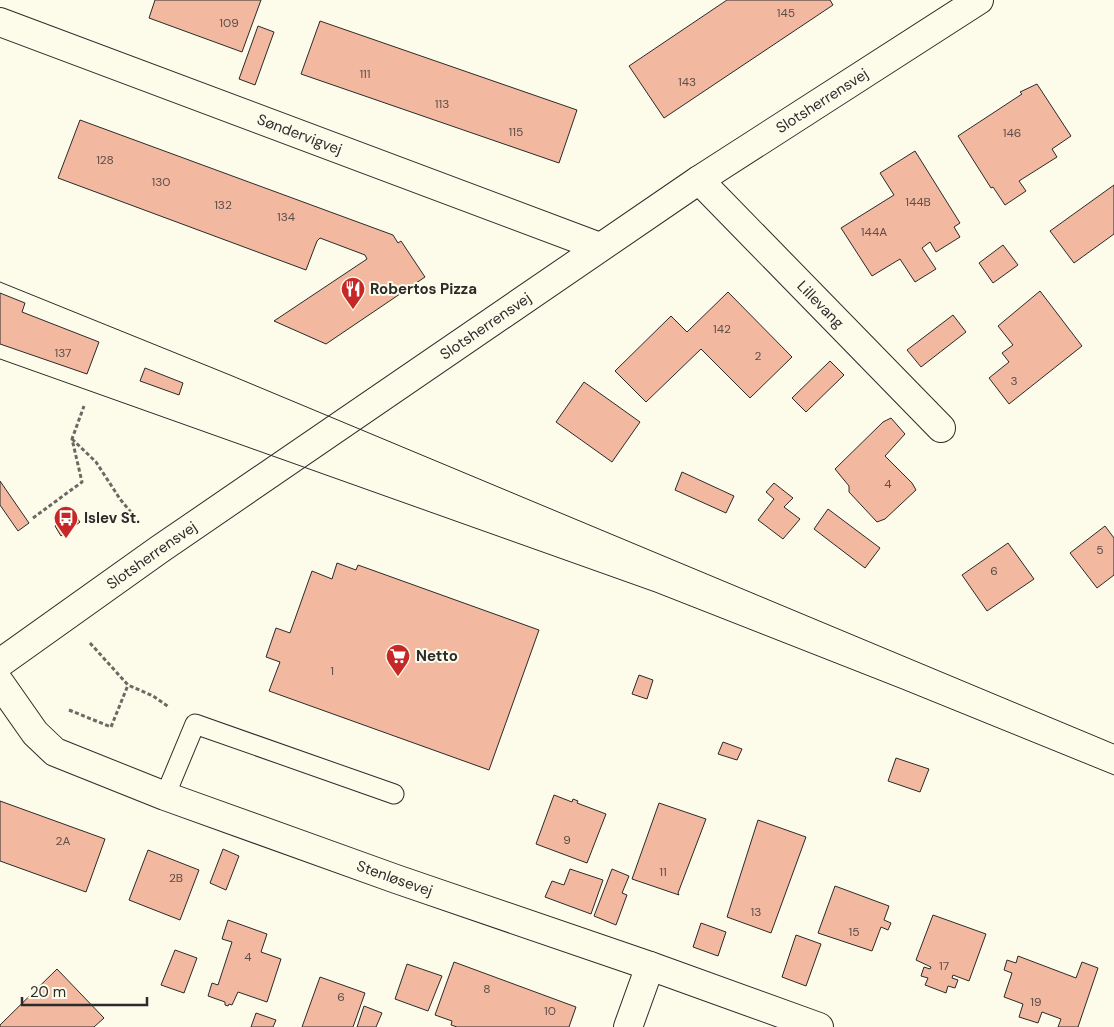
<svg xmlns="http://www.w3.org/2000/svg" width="1114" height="1027" font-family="'DM Sans',sans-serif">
<rect width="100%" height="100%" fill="#fdfbea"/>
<!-- building -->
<path fill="#f2b8a0" stroke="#2b2b2b" d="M155 0H261L242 52 149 18Z
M727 0H830L833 5 664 118 629 66Z
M320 21 577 110 559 163 301 74Z
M258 26 274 32 255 85 239 79Z
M1037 84 1071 136 1052 149 1057 157 1019 181 1026 191 1005 205 993 187 991 188 958 136 1022 94 1020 92Z
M80 120 393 235 398 243 401 241 425 277 326 344 274 321 367 259 365 255 320 238 317 241 306 270 58 178Z
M915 151 960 223 954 227 960 237 936 252 930 242 922 248 936 269 915 282 900 259 872 276 841 228 894 195 880 173Z
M1114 185V234L1074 263 1050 231Z
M1003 245 1018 265 993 283 979 263Z
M1040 291 1082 346 1009 404 989 378 1009 362 1002 353 1013 345 998 326Z
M728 292 792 357 750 398 701 349 646 402 615 371 671 316 687 332Z
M0 293 25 303 22 312 99 342 87 374 0 344Z
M953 315 966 332 921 367 907 350Z
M830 361 844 375 806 412 792 398Z
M145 368 183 383 179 395 140 381Z
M584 382 640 422 612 462 556 422Z
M891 418 905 434 885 456 912 483 916 490 885 519 877 522 849 492V486L835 469 883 422Z
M682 472 734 496 726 513 675 490Z
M0 481 29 523 18 531 0 505Z
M774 483 793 498 784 507 800 519 783 539 758 520 774 499 766 492Z
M828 509 880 548 865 568 814 529Z
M73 513 80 522 61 536 55 526Z
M1105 526 1114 538V575L1097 588 1070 553Z
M1008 543 1034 579 987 611 962 575Z
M337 563 356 570 358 565 539 630 489 770 269 691 280 662 266 657 276 628 290 633 312 571 332 579Z
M639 675 653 680 647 699 632 694Z
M723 742 742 749 737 760 718 754Z
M896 758 929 769 920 792 888 781Z
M554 795 572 802 573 799 578 801 577 803 606 814 587 863 536 844Z
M0 801 105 839 86 892 0 861Z
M659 803 706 819 678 893 679 895 632 879Z
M758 820 806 837 771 933 727 917Z
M223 849 239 856 226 890 210 883Z
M148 850 199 870 180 920 129 900Z
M570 869 603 880 591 914 545 897 552 881 564 885Z
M612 869 629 876 622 893 627 895 616 925 594 916Z
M835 886 889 906 884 920 891 923 888 930 881 927 872 951 818 933Z
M933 915 986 934 969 981 953 975 952 978 958 980 955 988 948 986 946 993 925 985 928 978 921 976 924 967 930 969 931 967 916 960Z
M228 920 267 934 261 952 281 959 267 1002 238 992 232 1005 229 1004 228 1006 225 1005V1002L208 996 212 983 218 985 232 942 222 939Z
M701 923 726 932 718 956 693 947Z
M796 935 821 944 806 986 782 977Z
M175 950 197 958 184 993 161 985Z
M1018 956 1076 978 1082 962 1098 968 1078 1027H1058L1061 1019 1042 1012 1038 1023 1019 1017 1023 1004 1004 997 1012 973 1004 970 1007 960 1016 963Z
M454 962 576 1007 569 1027H457L451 1025 452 1021 435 1015Z
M407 964 442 976 428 1011 395 999Z
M57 969 104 1018 94 1027H0V1025Z
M320 977 365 993 353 1027H302Z
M364 1006 382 1013 376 1027H357Z
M256 1013 276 1020 273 1027H251Z"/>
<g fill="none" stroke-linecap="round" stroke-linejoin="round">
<defs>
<path id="service" d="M165 796 195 724 394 794"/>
<g id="minor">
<path id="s1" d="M0 22 600 247"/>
<path id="s2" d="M699 180 941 428"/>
<path id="s3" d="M0 683 35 733 55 752 165 796 396 879 650 966 819 1027"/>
<path d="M628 1027 650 966"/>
</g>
<g id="tertiary">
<path id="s4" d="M0 663 160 549 699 180 979 0"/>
</g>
</defs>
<!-- service casing -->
<use href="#service" stroke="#2b2b2b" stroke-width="21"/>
<!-- minor casing -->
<use href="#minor" stroke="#2b2b2b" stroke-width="30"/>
<!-- tertiary casing -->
<use href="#tertiary" stroke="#2b2b2b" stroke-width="30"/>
<!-- path -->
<path stroke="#6a6964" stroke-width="3" stroke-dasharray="4 2.5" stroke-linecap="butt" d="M72 439 96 462 120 499 138 521
M33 518 82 482 72 439 84 406
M90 643 128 685 153 696 169 707
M69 710 111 727 128 685"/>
<!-- service -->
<use href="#service" stroke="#fdfbea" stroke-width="19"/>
<!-- minor -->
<use href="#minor" stroke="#fdfbea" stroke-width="28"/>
<!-- tertiary -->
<use href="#tertiary" stroke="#fdfbea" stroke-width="28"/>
<!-- tram -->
<path stroke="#2b2b2b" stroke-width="1" d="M0 282 230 375 1114 744
M0 359 655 592 902 689 1114 775"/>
</g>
<!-- icons -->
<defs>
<symbol id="restaurant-pin" viewBox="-11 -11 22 30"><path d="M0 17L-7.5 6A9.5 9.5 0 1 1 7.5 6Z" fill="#c62828" stroke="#fdfbea"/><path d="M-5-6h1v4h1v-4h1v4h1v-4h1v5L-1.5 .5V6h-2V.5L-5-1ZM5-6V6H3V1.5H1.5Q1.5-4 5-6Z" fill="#fff"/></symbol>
<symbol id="bus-pin" viewBox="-11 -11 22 30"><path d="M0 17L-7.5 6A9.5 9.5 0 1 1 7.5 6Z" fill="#c62828" stroke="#fdfbea"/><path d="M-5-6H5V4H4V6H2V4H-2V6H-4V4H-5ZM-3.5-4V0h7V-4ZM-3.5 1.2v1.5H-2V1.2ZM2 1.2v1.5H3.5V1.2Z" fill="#fff"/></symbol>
<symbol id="supermarket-pin" viewBox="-11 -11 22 30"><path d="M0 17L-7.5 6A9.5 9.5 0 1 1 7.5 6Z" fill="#c62828" stroke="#fdfbea"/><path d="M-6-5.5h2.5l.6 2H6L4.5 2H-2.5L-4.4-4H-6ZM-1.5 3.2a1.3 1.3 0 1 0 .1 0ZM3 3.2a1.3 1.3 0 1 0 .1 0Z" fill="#fff"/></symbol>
</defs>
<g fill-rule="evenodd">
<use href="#restaurant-pin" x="339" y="275" width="28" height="38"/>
<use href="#bus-pin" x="52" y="504" width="28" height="38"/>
<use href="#supermarket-pin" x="384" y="642" width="28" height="38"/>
</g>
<g text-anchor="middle" stroke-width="4" stroke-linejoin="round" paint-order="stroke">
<!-- number labels -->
<g font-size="12" fill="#5d4e48">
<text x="786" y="17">145</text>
<text x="229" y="27">109</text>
<text x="365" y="78">111</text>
<text x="687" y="86">143</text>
<text x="442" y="108">113</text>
<text x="516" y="136">115</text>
<text x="1012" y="137">146</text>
<text x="105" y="164">128</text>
<text x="161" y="186">130</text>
<text x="918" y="206">144B</text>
<text x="223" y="209">132</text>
<text x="286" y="221">134</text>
<text x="874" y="236">144A</text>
<text x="722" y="333">142</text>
<text x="63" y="357">137</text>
<text x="758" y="360">2</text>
<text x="1014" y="385">3</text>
<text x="888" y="488">4</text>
<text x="1100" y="554">5</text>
<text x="994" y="575">6</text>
<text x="332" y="675">1</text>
<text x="567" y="844">9</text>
<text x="63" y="845">2A</text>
<text x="663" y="876">11</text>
<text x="176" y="882">2B</text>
<text x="756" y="916">13</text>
<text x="854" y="936">15</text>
<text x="248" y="961">4</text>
<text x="944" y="970">17</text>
<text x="487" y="993">8</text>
<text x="341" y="1001">6</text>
<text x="1036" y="1006">19</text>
<text x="550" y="1015">10</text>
</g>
<!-- street labels -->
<g font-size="15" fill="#2b2b2b" stroke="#fdfbea">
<text dy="5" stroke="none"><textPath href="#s4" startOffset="996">Slotsherrensvej</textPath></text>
<text dy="5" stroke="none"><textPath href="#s1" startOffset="320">Søndervigvej</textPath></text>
<text dy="5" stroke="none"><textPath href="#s2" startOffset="174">Lillevang</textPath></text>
<text dy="5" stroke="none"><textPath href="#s4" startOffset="591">Slotsherrensvej</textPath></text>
<text dy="5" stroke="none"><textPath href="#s4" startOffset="186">Slotsherrensvej</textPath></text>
<text dy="5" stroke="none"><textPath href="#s3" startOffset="451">Stenløsevej</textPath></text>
</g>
<!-- poi labels -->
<g font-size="15" font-weight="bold" fill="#2b2b2b" stroke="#fdfbea" text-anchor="start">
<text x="370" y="294">Robertos Pizza</text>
<text x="84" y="523">Islev St.</text>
<text x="416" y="661">Netto</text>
</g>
</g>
<!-- scale -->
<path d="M22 997v8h125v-8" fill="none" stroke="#2b2b2b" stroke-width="2.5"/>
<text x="30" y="997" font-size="15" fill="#2b2b2b" stroke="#fdfbea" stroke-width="4" paint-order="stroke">20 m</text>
</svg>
